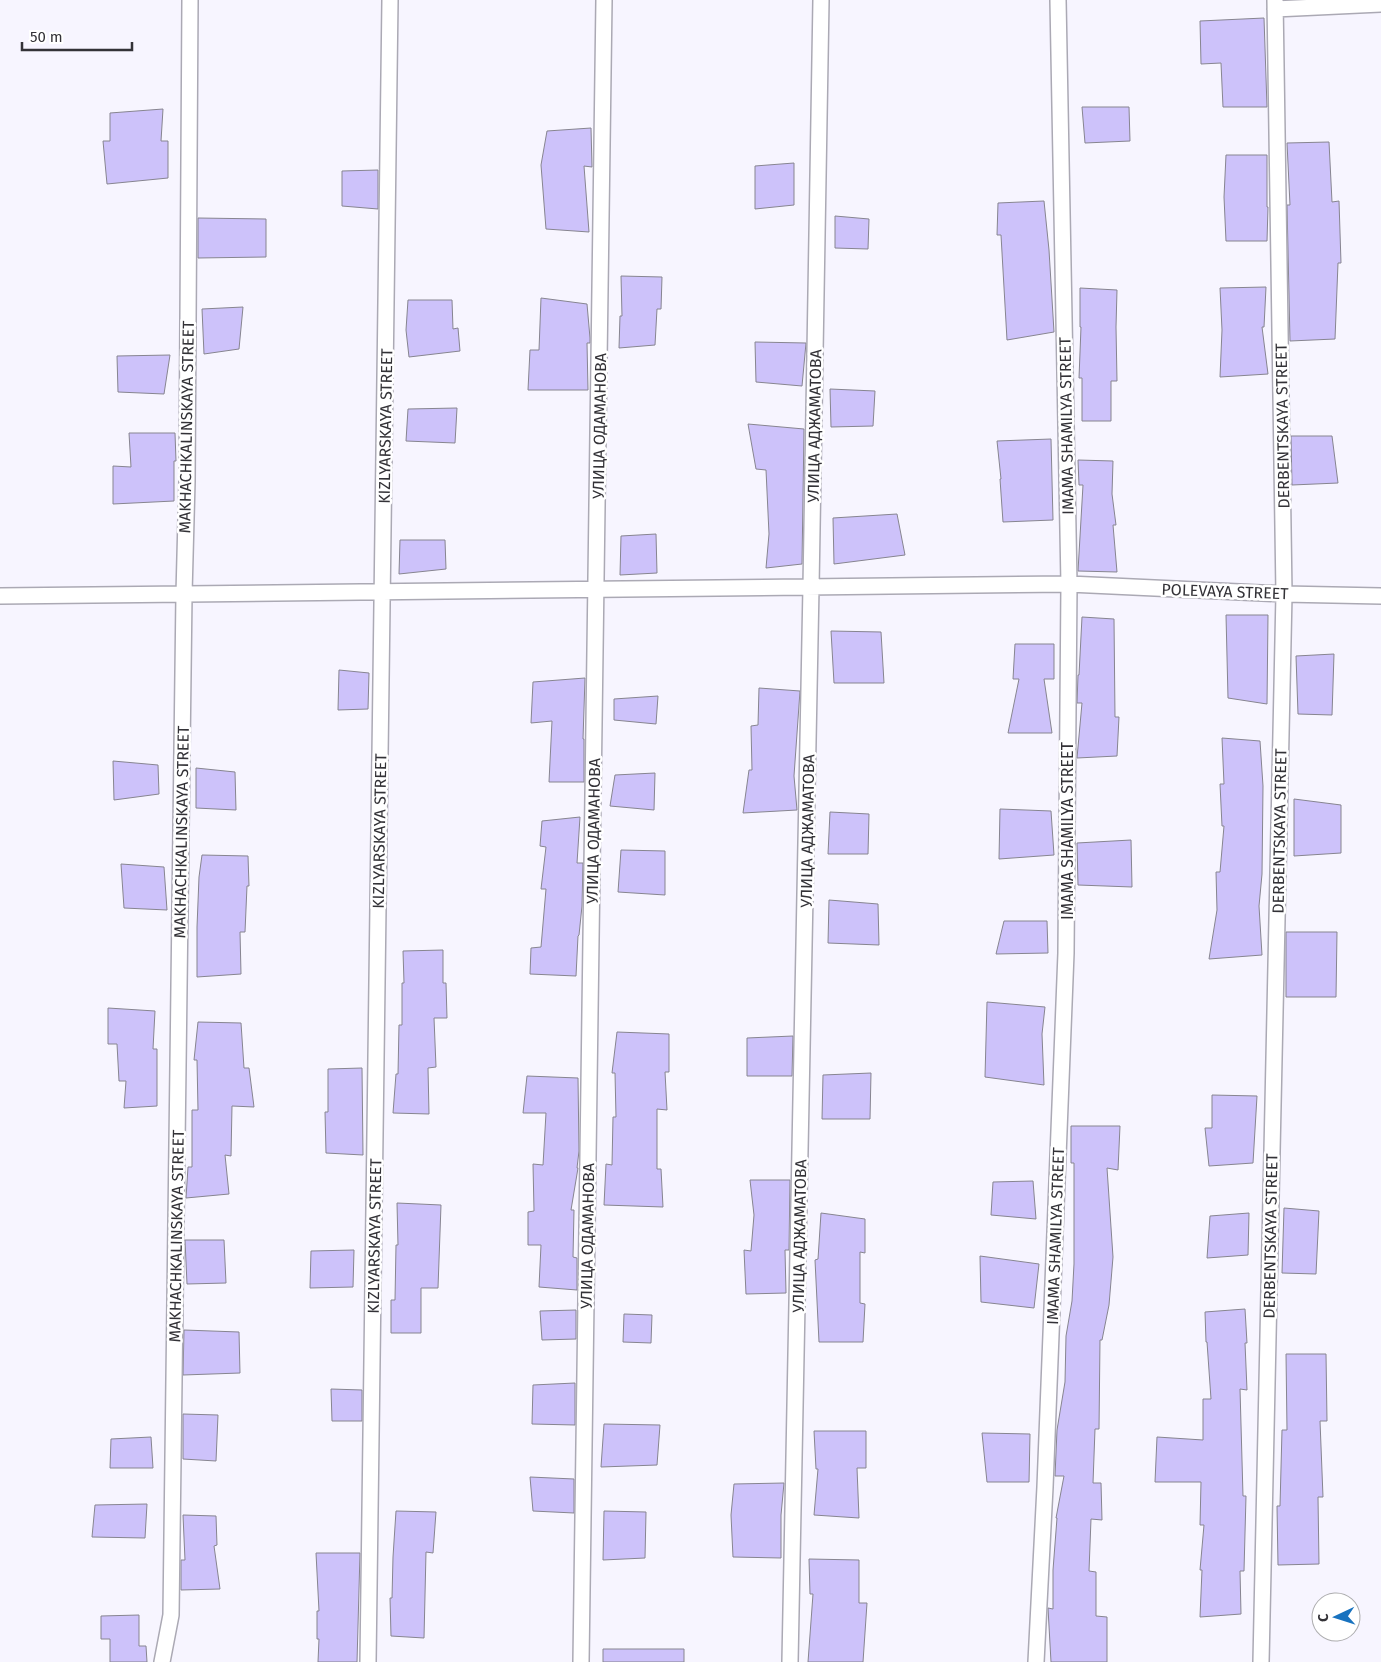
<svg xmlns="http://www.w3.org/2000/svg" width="1381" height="1662" font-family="'Fira Sans',sans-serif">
<rect width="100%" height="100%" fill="#f7f5ff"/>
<!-- building -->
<path fill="#cdc2fa" stroke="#878590" d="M1264 18 1267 107H1223L1221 63 1201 64 1200 21Z
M1082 107H1129L1130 141 1085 143Z
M163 109 161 141H168V178L107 184 103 141H110V113Z
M591 128 592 167 584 166 589 232 546 229 541 165 547 131Z
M1329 142 1332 202 1339 201 1341 263H1338L1335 339 1290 341 1287 205H1290L1287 143Z
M1226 155H1267V207H1268L1267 241H1226L1224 197Z
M794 163V205L755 209V166Z
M378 170V209L342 206V171Z
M1044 201 1049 250 1054 332 1007 340 1001 235H997L998 203Z
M835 216 869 219 868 249 835 248Z
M198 218 266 219V257L198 258Z
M621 276 662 277 661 309H657L655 345 619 348 620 316H622Z
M1266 287 1264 327H1262L1268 374 1220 377 1222 330 1220 288Z
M1080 288 1117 290 1116 327 1117 381H1111V421H1082V378H1079L1081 327H1080Z
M541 298 587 304 590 338V343H587L588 390H528L530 350H539Z
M408 300H452L453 329 458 328 460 351 409 357 406 330Z
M243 307 239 349 204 354 202 309Z
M755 342 806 343 802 386 756 382Z
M170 355 164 394 118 392 117 356Z
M830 389 875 391 873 426 831 427Z
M457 408 455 443 406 441 408 409Z
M748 424 804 429 802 564 766 568 769 534 766 470 756 469Z
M129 433H175L176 461H174V501L113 504V466L131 467Z
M1291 436H1332L1338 483 1292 485Z
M1051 439 1053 520 1003 522 1000 479H1001L997 441Z
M1078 460 1113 461 1112 494 1116 525H1113L1117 572 1078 571 1083 485H1079Z
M897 514 905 555 834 564 833 518Z
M656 534 657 573 620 575 621 536Z
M400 540H445L446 569 399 574Z
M1226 615H1268L1267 704 1228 698Z
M1082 617 1114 619 1115 717H1119L1117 756 1077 758 1082 703H1077L1078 675H1079Z
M831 631 881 632 884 683H834Z
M1015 644H1054V679H1044L1052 733H1008L1019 679H1013Z
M1334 654 1332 715 1298 714 1296 656Z
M339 670 369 673 368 709 338 710Z
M585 678 583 739H584V782H549L552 721 531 723 533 682Z
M759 688 800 691 794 776 797 810 743 813 749 770H752L751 726 758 725Z
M658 696 656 724 614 720V699Z
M1222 738 1260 741 1263 786 1262 874 1259 906 1262 955 1209 959 1217 910 1216 872H1220L1224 826H1222L1220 784H1224Z
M113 761 158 765 159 794 114 800Z
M196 768 235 772 236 810 196 808Z
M655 773 654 810 610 806 615 775Z
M1294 799 1341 805V853L1294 856Z
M1000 809 1051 811 1054 855 999 859Z
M830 812 869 814 868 854H828Z
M580 817 577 863H583L582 906 579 935 578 936 576 976 530 974 531 948 541 947 546 889H541L546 847 540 846 542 821Z
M1131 840 1132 887 1078 885 1077 843Z
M621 850 665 851V895L618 892Z
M202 855 248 856 249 886H247L245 932H240L241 974 197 977V927L199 877Z
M121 864 164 867 167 910 124 908Z
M829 900 878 904 879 945 828 943Z
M1004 921H1047L1048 953 996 954Z
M1286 932H1337L1336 997H1286Z
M443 950V983H446L447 1018H434L436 1067 428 1068 429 1114 393 1113 396 1074H398L399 1025H402V983H404L403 951Z
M987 1002 1045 1007 1042 1034 1044 1085 985 1077Z
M108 1008 155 1011 153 1049H157V1106L124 1108 126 1081H119L117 1044H108Z
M198 1022 241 1023 244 1068H249L254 1107 232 1106 231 1156 225 1155 229 1194 186 1198 188 1167H192V1110H198L197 1060H194Z
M617 1032 669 1034V1072H665L667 1110 657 1109V1169H661L663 1207 604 1205 606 1164 612 1165 613 1117H616L615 1073H612Z
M793 1036 792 1076H747V1038Z
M362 1068 363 1155 326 1153 325 1112H328V1069Z
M871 1073 870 1119H822L823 1075Z
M527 1076 578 1078 579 1151 577 1168H578L571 1210H574L573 1257 577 1258V1290L539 1287 541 1245H528V1212L534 1211 533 1164 543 1165 546 1113H523Z
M1212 1095 1257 1096 1253 1163 1209 1166 1205 1128H1212Z
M1071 1126H1120L1118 1170 1107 1168 1113 1257 1109 1305 1102 1340H1100L1099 1429H1095L1093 1483H1101L1102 1520 1091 1519 1089 1571 1096 1572V1616L1107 1617V1662H1051L1048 1608 1053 1609V1570L1057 1518H1056L1064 1476H1055L1057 1430 1065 1382 1066 1336 1072 1301 1074 1264V1163H1071Z
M750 1180H790L789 1250H785L786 1293 746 1294 744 1250 751 1251 754 1215Z
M1033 1181 1036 1219 991 1215 993 1182Z
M397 1203 441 1205 438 1288H421V1333H391V1300H395L396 1245H398Z
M1284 1208 1319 1211 1316 1274 1282 1273Z
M821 1213 865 1219V1253L860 1252V1303L865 1304 863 1342H819L815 1260 818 1259Z
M1249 1213 1248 1255 1207 1258 1210 1216Z
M185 1240H224L226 1283 187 1284Z
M354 1250 353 1287 310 1288 311 1251Z
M980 1256 1039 1264 1034 1308 981 1302Z
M1245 1309 1247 1343H1245L1247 1390 1240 1389 1243 1496H1246L1244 1571H1240L1241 1614 1200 1617 1202 1570H1200L1204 1525H1200L1201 1482H1155L1157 1437 1203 1440V1399H1211L1207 1342H1206L1205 1312Z
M576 1310V1339L542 1340 540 1311Z
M624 1314 652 1315 651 1343 623 1342Z
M184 1330 239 1332 240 1373 183 1375Z
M1286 1354H1326L1327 1421H1320L1323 1497H1318L1319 1564 1278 1565 1277 1506H1280L1282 1430H1287Z
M575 1383V1425L532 1424 533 1385Z
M331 1389 362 1390V1421H332Z
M183 1414 218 1415 216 1461 183 1459Z
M604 1424 660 1425 657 1465 601 1467Z
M814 1431H866V1468H857L859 1518 814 1515 818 1469H816Z
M982 1433 1030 1434 1029 1482H987Z
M151 1437 153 1468H110L111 1439Z
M530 1477 574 1479V1513L533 1511Z
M784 1483 781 1515V1558L733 1557 731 1515 734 1484Z
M147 1504 145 1538 92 1537 95 1505Z
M396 1511 436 1512 433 1553 426 1552 424 1638 391 1636 390 1598H392L393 1557Z
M604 1511 646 1512 645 1558 603 1560Z
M183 1515 216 1516 217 1545 214 1546 220 1589 181 1590V1560H185Z
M316 1553H360L357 1662H318L319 1639H317V1611H319Z
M809 1559 859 1560V1603H867L863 1662H808L813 1594H810Z
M139 1615V1646H146L147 1662H110V1639H101V1616Z
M603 1649H684V1662H603Z"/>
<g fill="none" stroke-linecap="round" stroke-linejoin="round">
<defs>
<path id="minor" d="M1275 9 1381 4
M0 596 1069 584 1284 594 1381 596
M162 1662 171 1615 184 594 187 481 190 0
M368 1662 390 0
M581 1662 604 0
M790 1662 811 587 821 0
M1036 1662 1045 1487 1066 953 1069 584 1058 0
M1261 1662 1284 594 1275 0"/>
</defs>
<!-- minor casing -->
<use href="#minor" stroke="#aba9b4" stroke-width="18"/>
<!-- minor -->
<use href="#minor" stroke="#fff" stroke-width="15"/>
</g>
<g text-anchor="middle" stroke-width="5" stroke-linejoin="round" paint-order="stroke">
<!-- street labels -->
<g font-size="16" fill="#333237" stroke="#fff">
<text transform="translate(385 426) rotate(-89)" y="6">KIZLYARSKAYA STREET</text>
<text transform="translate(599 426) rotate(-89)" y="6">УЛИЦА ОДАМАНОВА</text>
<text transform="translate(814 426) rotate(-89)" y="6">УЛИЦА АДЖАМАТОВА</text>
<text transform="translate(1066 426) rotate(-91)" y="6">IMAMA SHAMILYA STREET</text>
<text transform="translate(1282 426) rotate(-91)" y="6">DERBENTSKAYA STREET</text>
<text transform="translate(186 427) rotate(-89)" y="6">MAKHACHKALINSKAYA STREET</text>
<text transform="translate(1225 591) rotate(2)" y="6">POLEVAYA STREET</text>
<text transform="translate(379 831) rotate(-89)" y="6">KIZLYARSKAYA STREET</text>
<text transform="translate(593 831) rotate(-89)" y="6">УЛИЦА ОДАМАНОВА</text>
<text transform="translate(807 831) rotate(-89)" y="6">УЛИЦА АДЖАМАТОВА</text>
<text transform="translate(1067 831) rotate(-90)" y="6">IMAMA SHAMILYA STREET</text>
<text transform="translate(1279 831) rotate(-89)" y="6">DERBENTSKAYA STREET</text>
<text transform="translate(181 832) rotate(-89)" y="6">MAKHACHKALINSKAYA STREET</text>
<text transform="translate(176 1236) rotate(-89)" y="6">MAKHACHKALINSKAYA STREET</text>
<text transform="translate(374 1236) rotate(-89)" y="6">KIZLYARSKAYA STREET</text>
<text transform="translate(587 1236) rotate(-89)" y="6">УЛИЦА ОДАМАНОВА</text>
<text transform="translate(799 1236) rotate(-89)" y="6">УЛИЦА АДЖАМАТОВА</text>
<text transform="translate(1055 1236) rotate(-88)" y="6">IMAMA SHAMILYA STREET</text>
<text transform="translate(1270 1236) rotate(-89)" y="6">DERBENTSKAYA STREET</text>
</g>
</g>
<!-- north arrow -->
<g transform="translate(1336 1617) rotate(266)"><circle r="24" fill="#ffffff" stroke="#adadaf"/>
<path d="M0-4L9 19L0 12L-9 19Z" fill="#1872bf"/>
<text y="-8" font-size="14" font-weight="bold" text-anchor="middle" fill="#333237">С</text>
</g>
<!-- scale -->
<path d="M22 42v8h110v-8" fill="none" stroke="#333237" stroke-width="2.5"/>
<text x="30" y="42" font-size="15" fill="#333237" stroke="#ffffff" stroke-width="4" paint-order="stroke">50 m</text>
</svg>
